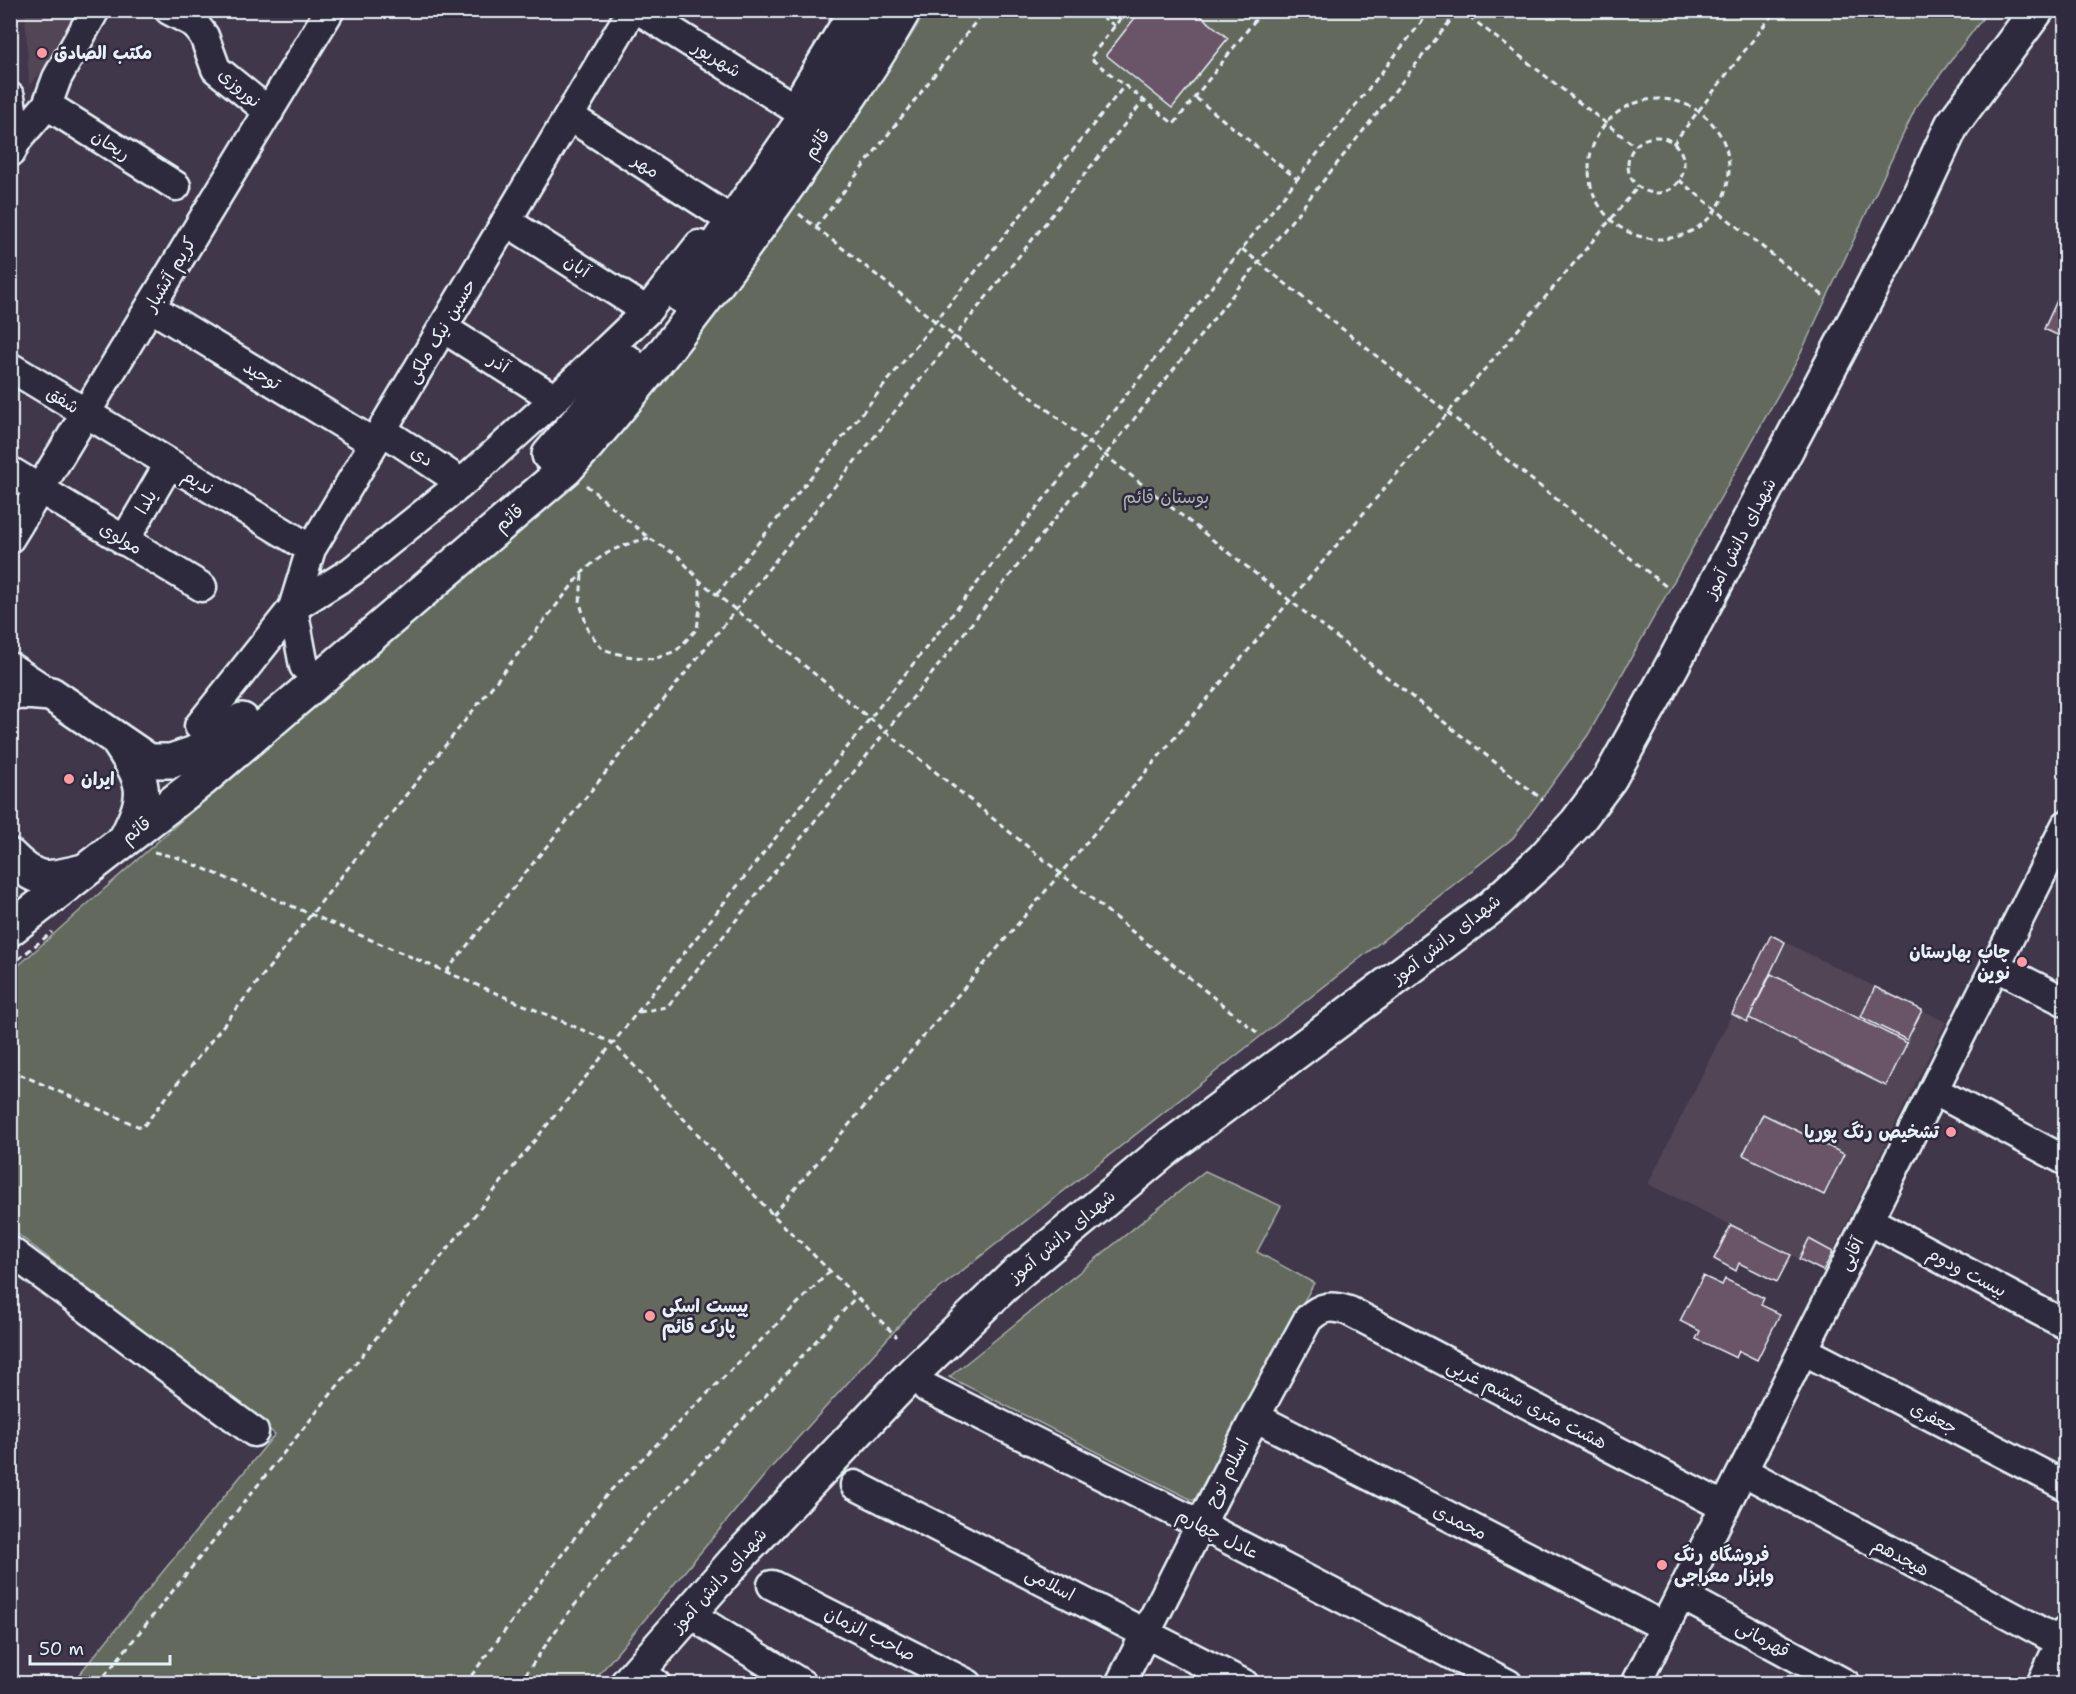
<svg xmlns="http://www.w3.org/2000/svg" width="2076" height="1694" font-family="'Shantell Sans','Playpen Sans Arabic',sans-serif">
  <rect width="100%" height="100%" fill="#41374a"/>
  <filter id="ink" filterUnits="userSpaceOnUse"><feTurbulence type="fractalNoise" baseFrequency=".0167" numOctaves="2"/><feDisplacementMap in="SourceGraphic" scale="12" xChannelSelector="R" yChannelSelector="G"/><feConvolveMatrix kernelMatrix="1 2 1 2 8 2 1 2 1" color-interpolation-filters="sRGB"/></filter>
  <g filter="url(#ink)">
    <path fill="#514456" d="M25,11H89L84,20L29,86Z
      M1771,935L1946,1022L1823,1271L1648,1184Z"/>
    <path fill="#646a5d" stroke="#a6aeaa" stroke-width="1.5" d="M926,11H1988L1916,107L1798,359L1588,735L1513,838L916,1307L769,1470L592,1683H72L275,1434L11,1229L10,973L595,452L905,45Z
      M1205,1171L1281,1206L1257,1252L1314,1283L1194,1501L949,1377Z"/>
    <path fill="#6b5568" stroke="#e8f1f8" stroke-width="1.5" d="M1141,10H1193L1228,38L1172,108L1106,55Z
      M2060,294L2066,296V339L2044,329Z
      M1771,935L1785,942L1747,1022L1732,1014Z
      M1771,974L1907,1043L1886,1086L1749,1018Z
      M1875,987L1922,1010L1907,1040L1861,1017Z
      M1763,1114L1844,1154L1824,1195L1743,1155Z
      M1731,1225L1791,1255L1777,1282L1739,1263L1736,1271L1714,1259Z
      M1809,1239L1833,1252L1823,1271L1799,1259Z
      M1703,1276L1722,1285L1725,1279L1764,1298L1761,1305L1780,1314L1757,1360L1739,1351L1736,1358L1696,1339L1700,1331L1680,1321Z"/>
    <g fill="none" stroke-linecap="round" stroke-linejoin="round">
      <g stroke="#e8f1f8" stroke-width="33">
        <path id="minor" d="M169,10L194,23L204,36L216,69L269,112
          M639,10L794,108
          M10,97L17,140L11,152
          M47,105L176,186
          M795,106L854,10
          M569,116L723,215
          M17,140L47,105L57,78L95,10
          M506,221L647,311
          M150,307L374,443
          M443,328L555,399
          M10,367L311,549
          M382,430L462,483
          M10,471L202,587
          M10,538L330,10
          M124,541L169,464
          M304,666L293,608L311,549L632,10
          M10,667L51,694
          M199,726L293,608L352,571L462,483L555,399L647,311L699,245
          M1995,966L2066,1002
          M1933,1090L2066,1161
          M1868,1220L2066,1325
          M10,1251L254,1432
          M1803,1350L2066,1486
          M927,1388L1201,1525L1508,1684
          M1255,1417L1665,1627
          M1743,1471L2060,1642
          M855,1485L1244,1684
          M772,1585L968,1684
          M1681,1595L1846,1684
          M707,1625L802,1684
          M654,1682L656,1684
          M1120,1684L1255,1417L1308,1319C1321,1306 1332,1305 1349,1311L1725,1507
          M1636,1684L2066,825
          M2041,1684L2066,1631"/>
      </g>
      <g stroke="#e8f1f8" stroke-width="38">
        <path id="major" d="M681,296L865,31L877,10
          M549,455L628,362
          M10,693L25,692L51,694L149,761H171L192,754L211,744L242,720
          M119,743C146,784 149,793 126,838
          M10,856C39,885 47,879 84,871
          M10,929L202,780L566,469C648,378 721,281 791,181C830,125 870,70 904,10
          M627,1684L735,1561L912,1374L1014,1276L1170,1146L1490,908L1543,859L1577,822L1610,778L1672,666L1856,318L1910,215L1952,125L2037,10"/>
      </g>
      <path stroke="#e8f1f8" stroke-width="3" stroke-dasharray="6 4.5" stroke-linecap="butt" d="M1093,10L1115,26
        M1127,10L1090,58L1174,124L1263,10
        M1461,10L1635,146
        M1196,98L1297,179
        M1589 169a70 70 0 1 1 140 0a70 70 0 1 1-140 0Z
        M1628 165a28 28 0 1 1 56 0a28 28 0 1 1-56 0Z
        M1673,144L1776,10
        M1679,180L1826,298
        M799,214L1543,800
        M816,227L985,10
        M1242,249L1668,588
        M586,485L649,538L678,556L700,581L1260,1035
        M582,575L580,603L588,630L602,649L626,656L654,659L676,651L697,629L700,607V581
        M717,594L1125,85
        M154,852L179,858L613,1043L773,1215L897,1337
        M10,966L52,932
        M446,972L1144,100
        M639,1012L667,1007L1459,10
        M10,1070L142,1128L582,573C605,551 618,546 649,538
        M773,1215L1638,187
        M98,1684L613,1043L1431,10
        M465,1684L608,1493L830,1271
        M519,1684L565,1617L637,1529L770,1391L856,1297"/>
      <use href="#minor" stroke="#2f2a3d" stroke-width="28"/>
      <use href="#major" stroke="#2f2a3d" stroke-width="33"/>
    </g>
  </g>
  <g fill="#ff9aa2" stroke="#2f2a3d" stroke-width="2">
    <circle cx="42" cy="53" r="6"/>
    <circle cx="69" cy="779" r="6"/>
    <circle cx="2022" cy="962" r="6"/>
    <circle cx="1951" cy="1132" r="6"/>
    <circle cx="650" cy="1316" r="6"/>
    <circle cx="1662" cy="1565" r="6"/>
  </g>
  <g text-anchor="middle" stroke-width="5" stroke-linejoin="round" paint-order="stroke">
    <g font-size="18" font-weight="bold" fill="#e8f1f8" stroke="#2f2a3d" text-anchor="start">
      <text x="54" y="59">مکتب الصادق</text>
      <text x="81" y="785">ایران</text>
      <text x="2010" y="958" text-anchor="end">چاپ بهارستان<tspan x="2010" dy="21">نوين</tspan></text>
      <text x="1939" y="1138" text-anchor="end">تشخیص رنگ پوریا</text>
      <text x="662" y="1312">پیست اسکی<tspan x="662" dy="21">پارک قائم</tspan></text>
      <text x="1674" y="1561">فروشگاه رنگ<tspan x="1674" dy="21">وابزار معراجی</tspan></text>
    </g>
    <g font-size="18" fill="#e8f1f8" stroke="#2f2a3d">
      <text transform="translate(717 59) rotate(32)" y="6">شهریور</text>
      <text transform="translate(240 88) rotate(41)" y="6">نوروزی</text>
      <text transform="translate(817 144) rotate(-55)" y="6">قائم</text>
      <text transform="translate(111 145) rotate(32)" y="6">ریحان</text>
      <text transform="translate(646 166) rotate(33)" y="6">مهر</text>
      <text transform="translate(577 266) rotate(33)" y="6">آبان</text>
      <text transform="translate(170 274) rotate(-59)" y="6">کریم آتشبار</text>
      <text transform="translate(441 331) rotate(-59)" y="6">حسین نیک ملکی</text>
      <text transform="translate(499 363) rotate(33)" y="6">آذر</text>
      <text transform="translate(262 375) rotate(31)" y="6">توحید</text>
      <text transform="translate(63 400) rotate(32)" y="6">شفق</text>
      <text transform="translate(422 456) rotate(34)" y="6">دی</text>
      <text transform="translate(198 482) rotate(31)" y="6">ندیم</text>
      <text transform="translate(146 502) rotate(-60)" y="6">یلدا</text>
      <text transform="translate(509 518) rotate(-41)" y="6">قائم</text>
      <text transform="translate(121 538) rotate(31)" y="6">مولوی</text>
      <text transform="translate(1740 538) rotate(-62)" y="6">شهدای دانش آموز</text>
      <text transform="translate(136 830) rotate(-38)" y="6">قائم</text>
      <text transform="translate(1446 939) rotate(-38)" y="6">شهدای دانش آموز</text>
      <text transform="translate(1062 1236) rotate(-40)" y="6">شهدای دانش آموز</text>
      <text transform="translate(1851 1254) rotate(-63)" y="6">آقایی</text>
      <text transform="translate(1967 1272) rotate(28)" y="6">بیست ودوم</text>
      <text transform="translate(1527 1404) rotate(27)" y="6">هشت متری ششم غربی</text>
      <text transform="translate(1934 1418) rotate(27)" y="6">جعفری</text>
      <text transform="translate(1227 1473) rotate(-63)" y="6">اسلام نوح</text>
      <text transform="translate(1460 1522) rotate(27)" y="6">محمدی</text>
      <text transform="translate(1218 1534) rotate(27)" y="6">عادل چهارم</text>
      <text transform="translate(1901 1557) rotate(28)" y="6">هیجدهم</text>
      <text transform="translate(719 1580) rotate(-48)" y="6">شهدای دانش آموز</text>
      <text transform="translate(1050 1584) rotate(27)" y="6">اسلامی</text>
      <text transform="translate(870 1634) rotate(27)" y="6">صاحب الزمان</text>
      <text transform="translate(1763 1639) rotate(28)" y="6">قهرمانی</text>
    </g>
    <g font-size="18" fill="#adb4b2" stroke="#2f2a3d">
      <text x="1166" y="503">بوستان قائم</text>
    </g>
  </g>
  <rect width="2076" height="1694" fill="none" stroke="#2f2a3d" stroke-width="36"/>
  <rect x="18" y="18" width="2040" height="1658" fill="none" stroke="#e8f1f8" stroke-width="2" filter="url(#ink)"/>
  <path d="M30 1655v9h140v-9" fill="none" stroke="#e8f1f8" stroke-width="3"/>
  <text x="39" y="1655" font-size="18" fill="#e8f1f8" stroke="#2f2a3d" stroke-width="4.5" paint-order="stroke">50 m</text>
</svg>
